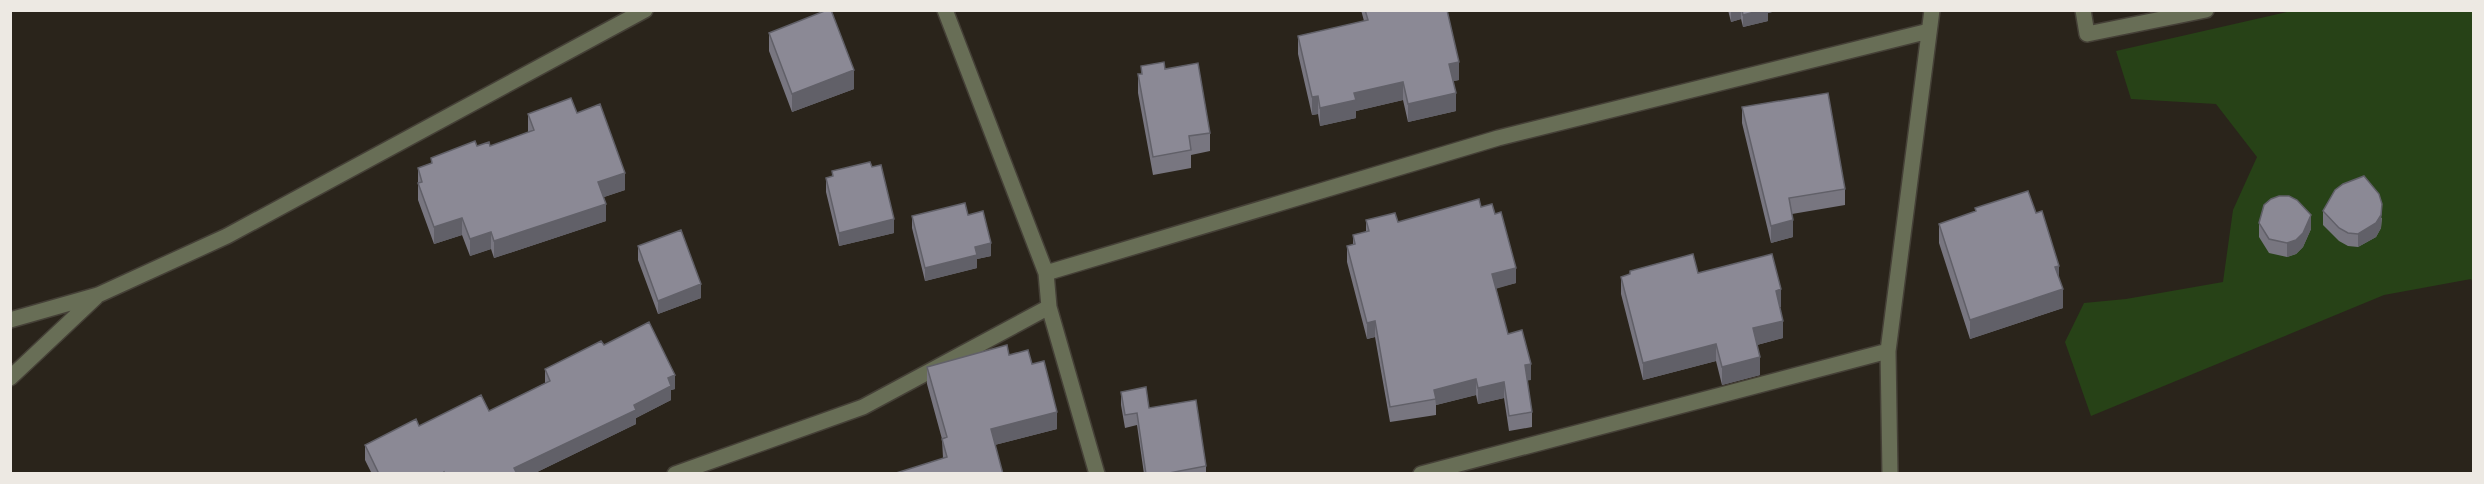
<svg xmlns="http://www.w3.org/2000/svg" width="2484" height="484" font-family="'Libre Baskerville',serif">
  <rect width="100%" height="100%" fill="#2a241b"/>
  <path fill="#274217" d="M2291,11H2473V283L2471,279L2384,295L2091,416L2065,342L2084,303L2126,299L2223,282L2233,210L2257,157L2216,104L2131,99L2116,51Z"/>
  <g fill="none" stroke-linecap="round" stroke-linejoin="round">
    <g stroke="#454037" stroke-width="18">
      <path id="minor" d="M945,10L1046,273L1049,307L1097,474
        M2083,10L2087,34L2206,10
        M1046,273L1498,138L1929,31
        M10,320L98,295L227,236L645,10
        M10,378L96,297
        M675,474L863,407L1049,307
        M1421,474L1888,351
        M1890,474L1888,351L1932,10"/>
    </g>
    <use href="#minor" stroke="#686e56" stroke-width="15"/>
  </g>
  <path fill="#787680" d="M1361,10H1447L1459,80L1453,81L1456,111L1408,122L1403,100L1356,111V118L1320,126L1318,114L1312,115L1298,54V36L1364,21Z
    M1728,10H1780L1768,13V21L1743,27L1741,19L1731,22Z
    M769,33L854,89L792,112L769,51Z
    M1141,66L1165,69L1210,133V151L1191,155V168L1153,175L1138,93V74H1141Z
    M1742,107L1845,189V205L1792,214L1793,237L1771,243L1742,123Z
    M577,113L625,190L604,197L606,221L494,258L491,249L470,256L462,235L434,244L418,200V168L431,163V158L477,146H490L528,132V114Z
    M832,171L894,233L839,246L826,192V178L832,176Z
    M1481,207L1495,214L1516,283L1496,288L1508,334L1531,380H1527L1532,412V427L1509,431L1504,398L1478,404L1476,395L1436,405V415L1390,422L1375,337L1367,339L1347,262V246L1353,245V235L1366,232V220L1398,222Z
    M1975,208L2059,279L2063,308L1970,339L1939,243V224L1975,212Z
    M2323,211L2382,218L2381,228L2376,237L2358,247L2348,246L2339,241L2323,225Z
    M912,216L991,256L977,259V268L925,281L912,228Z
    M2259,223L2311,229L2303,247L2296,254L2287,257L2269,253L2259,237Z
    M638,246L701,298L658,314L638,260Z
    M1630,271L1698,273L1781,307H1780L1783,338L1757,345L1760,375L1722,385L1716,361L1643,380L1621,294V277L1630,274Z
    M604,345L675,389L671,390V400L636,418V424L533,474H372L365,460V445L419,426L489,411L545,383V369Z
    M1009,355L1032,364L1057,429L943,458L942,439L927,384V367Z
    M1121,392L1149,408L1206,466V474H1144L1137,425L1125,428L1121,405Z"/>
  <path fill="#616068" d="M1731,10H1741V19L1731,22Z
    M1761,10H1780L1768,13V21L1743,27V15Z
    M1459,62V80L1449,82V64Z
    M854,70V89L792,112V94Z
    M1403,82V100L1356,111V118L1320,126V108L1354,93Z
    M1456,93V111L1408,122V104Z
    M1318,96V114L1312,115V97Z
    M625,173V190L598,199V182Z
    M606,204V221L494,258V241Z
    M2382,204L2381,228L2376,237L2358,247V234Z
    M2311,215V229L2303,247L2296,254L2287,257V243Z
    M462,218V235L434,244V227Z
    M894,219V233L839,246V233Z
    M1793,220V237L1771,243V226Z
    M491,232V249L470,256V239Z
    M991,243V256L977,259V268L925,281V268L975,247Z
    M2059,266V284L2055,267Z
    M1516,268V283L1492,290V274Z
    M701,284V298L658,314V301Z
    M1781,289V307L1776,308V291Z
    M2063,289V308L1970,339V320Z
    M1375,321V337L1367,339V323Z
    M1783,321V338L1753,346V328Z
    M1716,344V361L1643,380V363Z
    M1760,357V375L1722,385V367Z
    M1531,364V380L1525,381V365Z
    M675,375V389L671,390V400L636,418V424L533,474H514V468L634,405L668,378Z
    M1476,379V395L1436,405L1434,390Z
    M1504,382V398L1478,404V388Z
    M1057,412V429L991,446V429Z"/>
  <path fill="#8b8995" stroke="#616068" stroke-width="1.5" d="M827,10H831L854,70L792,94L769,33Z
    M1365,10H1447L1459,62L1449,64L1456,93L1408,104L1403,82L1354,93L1356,100L1320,108L1318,96L1312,97L1298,36L1368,20Z
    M1742,10H1762L1743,15Z
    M1164,62L1165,69L1198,63L1210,133L1189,136L1191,150L1153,157L1138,74H1142L1141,66Z
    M1828,93L1845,189L1789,198L1793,220L1771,226L1742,107Z
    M571,98L577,113L600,104L625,173L598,182L606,204L494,241L491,232L470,239L462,218L434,227L418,183L422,182L418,168L432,163L431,158L475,141L477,146L489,142L490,146L534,130L528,114Z
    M870,162L872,167L881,165L894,219L839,233L826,178L833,176L832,171Z
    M2364,176L2379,194L2382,204L2381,215L2376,223L2358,234L2348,233L2339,228L2323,211L2335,190L2343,184Z
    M2028,191L2036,213L2042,211L2059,266L2055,267L2063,289L1970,320L1939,224L1976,211L1975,208Z
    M2279,196H2289L2297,200L2311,215L2303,233L2296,240L2287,243L2269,239L2259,223L2264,205L2271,199Z
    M1479,199L1481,207L1492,204L1495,214L1501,212L1516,268L1492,274L1508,334L1522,330L1531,364L1525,365L1532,412L1509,416L1504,382L1478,388L1476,379L1434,390L1436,399L1390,407L1375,321L1367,323L1347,246L1355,244L1353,235L1369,231L1366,220L1395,213L1398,222Z
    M965,203L968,215L983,211L991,243L975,247L977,255L925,268L912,216Z
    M681,230L701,284L658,301L638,246Z
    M1693,254L1698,273L1772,254L1781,289L1776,291L1783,321L1753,328L1760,357L1722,367L1716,344L1643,363L1621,277L1630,274V271Z
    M649,322L675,375L668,378L671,386L634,405L636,410L514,468L517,474H445L444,472L442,474H379L365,445L416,419L419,426L481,395L489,411L550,381L545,369L601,341L604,345Z
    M1007,345L1009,355L1028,350L1032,364L1044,361L1057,412L991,429L1003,474H893L947,457L942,439L947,437L927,367Z
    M1146,387L1149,408L1196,400L1206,466L1164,474H1146L1137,413L1125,415L1121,392Z"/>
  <rect width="2484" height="484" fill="none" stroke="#ede9e3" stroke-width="24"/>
</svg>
